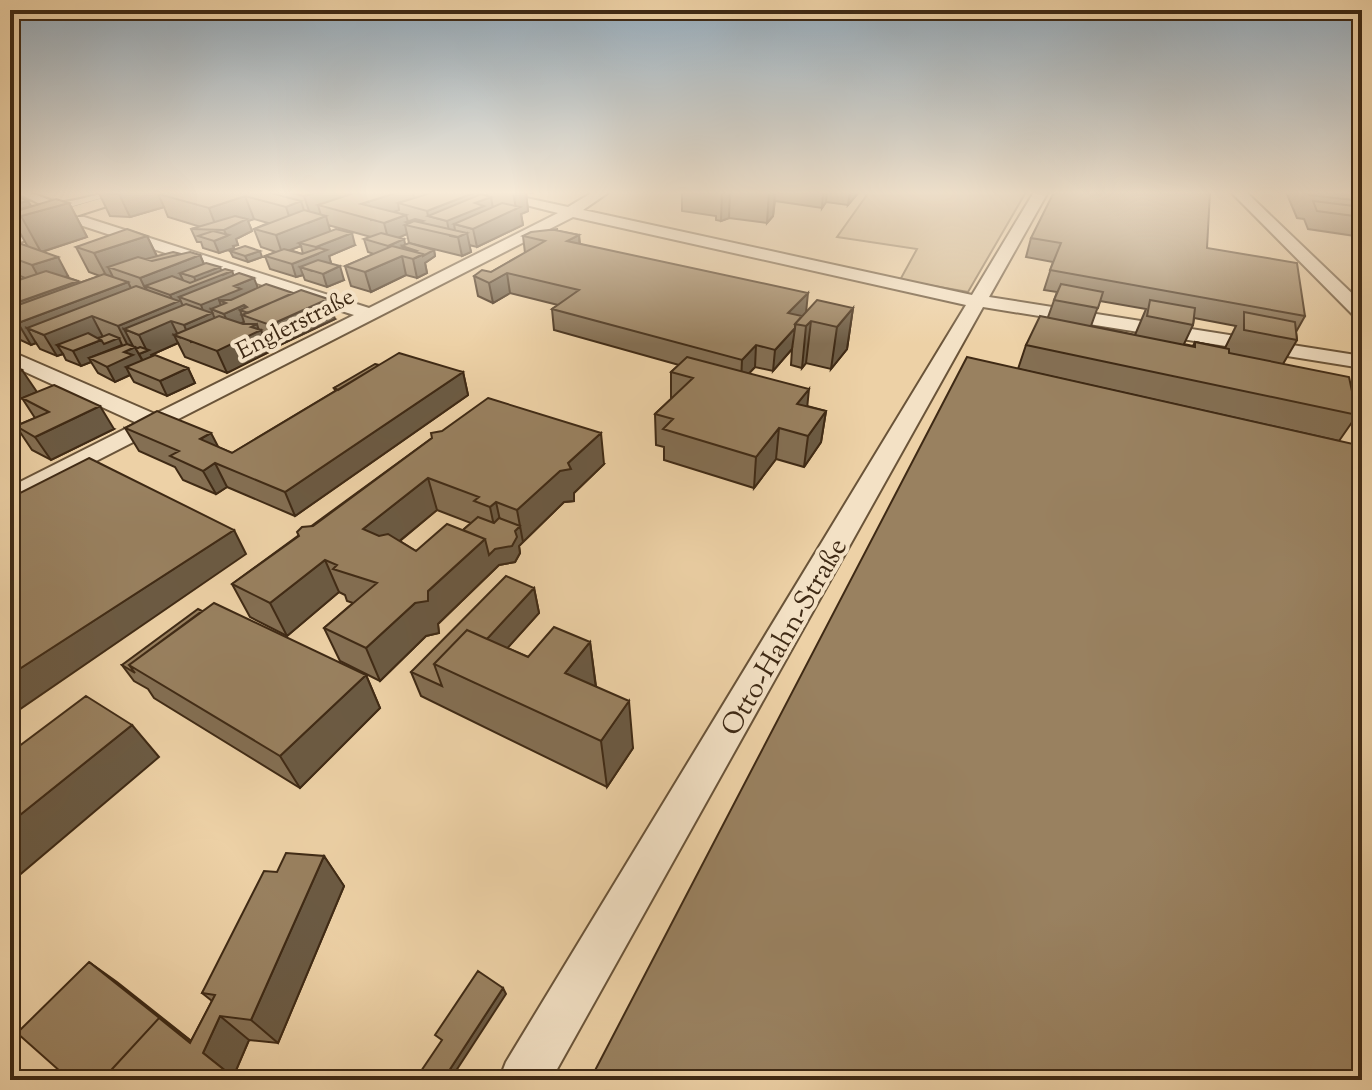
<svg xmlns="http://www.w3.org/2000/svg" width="1372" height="1090" font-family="'Sorts Mill Goudy',serif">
  <rect width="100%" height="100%" fill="#edd1a6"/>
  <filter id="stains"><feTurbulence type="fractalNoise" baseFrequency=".0025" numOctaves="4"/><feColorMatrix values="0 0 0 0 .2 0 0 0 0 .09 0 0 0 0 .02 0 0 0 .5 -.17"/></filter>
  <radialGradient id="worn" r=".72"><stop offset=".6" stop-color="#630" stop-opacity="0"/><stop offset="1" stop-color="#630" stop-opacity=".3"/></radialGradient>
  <path fill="#cfb58d" stroke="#877051" stroke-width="2" d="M869,192H1026L968,292L900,280L917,249L837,237Z"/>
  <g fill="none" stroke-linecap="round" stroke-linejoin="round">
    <g stroke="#6a5439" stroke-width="4">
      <path id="minor" d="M16,192C36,191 43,200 59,202C74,203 101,191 122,192L46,214L39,210L44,206Z
        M474,192H499L568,207L593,192H609L583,210L972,295L1034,192H1048L989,297L1362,356V368L983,307L551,1080H499L506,1062L966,305L573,217L10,505V487L137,423L10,365V351L155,414L354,315L74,223V217H84L369,308L558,213Z
        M1231,192H1246L1362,303V319L1355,317Z
        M58,221L66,226L63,229L10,245V235Z"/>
    </g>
    <g stroke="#3f2a15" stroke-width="4">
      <path id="major" d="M123,192H151L10,237V225Z"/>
    </g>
    <use href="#minor" fill="#f3e1c5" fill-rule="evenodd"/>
    <use href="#major" fill="#edd1a6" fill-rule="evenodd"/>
  </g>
  <path fill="#846f53" stroke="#3f2a15" stroke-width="2" fill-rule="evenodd" d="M102,192H479V195L487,196V192H534L532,193L526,192L528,211L521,214L523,225L477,247L469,245L471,252L462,256L409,243L407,234L399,237L405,245L434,250L435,256L425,263L427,273L417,278L406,275L371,292L351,286L345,266L374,254L368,252L364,239L371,237L328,225L330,231L355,245L329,256L331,263H330L344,280L327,287L305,280L303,275L296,277L270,269L265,256L276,252L261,247L254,229L268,223L254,219L248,221L252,231L236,239L238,245L233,246L234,248L219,253L203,248L201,242H197L191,229L201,227L168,217L164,207L130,217L110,216L99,193ZM301,246L303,254H302L290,250Z
    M682,192H859L848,205L826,202L822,208L775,201L773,216L767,223L729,218L721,221L716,220V216L682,211Z
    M1286,192H1362V237L1308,229L1304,219L1297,218Z
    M10,193L31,206L69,203L87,237L42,252L68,276L66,277L78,281L79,283L100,276L89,272L76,247L147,236L157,256L181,254L200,255L204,264L221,271H232L233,276L258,288L335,319L278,346L265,341L269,352L227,373L185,357L178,343L151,355L188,368L195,383L167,396L134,382L130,375L115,382L98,373L91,362L81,366L66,360L63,354L57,356L40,349L36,343L31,345L10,335V283L25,278L10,272V240L28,247L10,215V212L14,211L10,208Z
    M558,231L579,235L580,244L806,312L853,308L847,349L831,369L806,363L802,368L791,365L792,349L773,371L755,367L749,373L807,406L826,411L821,442L804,467L776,459L754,488L664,460V447L656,445L655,414L671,399V372L679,365L554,330L552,309L558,305L510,293L493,303L478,296L474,276L491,272L525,253L523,236Z
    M1031,238L1207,248L1305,316L1296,332L1297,340L1283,364L1357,415L1339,441L1018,369L1026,345L1048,317L1057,292L1044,290L1053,262L1026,257ZM1100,301L1146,309L1135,335L1091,326ZM1194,318L1236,326L1225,348L1195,342L1193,346L1184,344L1193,325Z
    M230,251L262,257L248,262L233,257Z
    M379,365L463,372L468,395L295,516L227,487L216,494L183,480L175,467L139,451L125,428L218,447L232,453L335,391L334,388Z
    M22,398L114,429L51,460L32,450L16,426L35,418Z
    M432,438L604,464L574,493V501L564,502L519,546L520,553L515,562L499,565L438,624L439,633L426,636L380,681L340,661L324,628L353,603L347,601L345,595L339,592L287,636L250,617L232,584ZM437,510L471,523L463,530L416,551L400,541Z
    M534,588L539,613L507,648L528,657L590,642L596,686L633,748L607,787L421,696L411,672Z
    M122,665L366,675L380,708L300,788L154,698L148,689L134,681Z
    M324,856L344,886L278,1043L249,1040L234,1075L89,962L191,1041L212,1001L202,993L277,872Z"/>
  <path fill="#6b5a43" stroke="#3f2a15" stroke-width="2" d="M126,192H189L158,194L164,207L130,217L119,194Z
    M318,192H380L318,205L321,216L312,220L304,196Z
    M398,192H413L414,199L398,203L399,210L371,220L361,204Z
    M476,192H479L480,201L491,197L494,214L516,209L513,192H526L528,211L521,214L523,225L477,247L473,229L454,224L456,237L450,236L447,221L428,216L427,211Z
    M722,192H730L729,218L721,221Z
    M769,192H775L773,216L767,223Z
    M823,192H827L826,202L822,208Z
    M850,192H859L848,205Z
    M245,196L254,219L248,221L252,231L236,239L238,245L233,246L234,248L219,253L214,241L227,236L224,230L217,229L209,208Z
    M28,201L31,206L14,211L10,205Z
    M301,201L308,223L326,216L331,234L299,243L301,246L282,253L276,235L293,228L286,207Z
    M69,203L87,237L41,252L21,216Z
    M406,215L409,225H405L407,234L389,242L384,223Z
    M352,233L355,245L329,256L331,263L312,271L300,267L303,275L296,277L292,264L318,254L316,247Z
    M467,233L471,252L462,256L458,237Z
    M579,235L580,254L567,241Z
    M147,236L159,261L108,267L113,277L108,279L94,253Z
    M404,239L406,248L402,246L404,253L391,258L388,246Z
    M434,250L435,256L425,263L427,273L417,278L413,259Z
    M260,251L262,257L248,262L245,256Z
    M200,255L207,272L220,267L223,275L232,271L237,284L179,297L183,306L171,321L179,337L174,335L178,343L151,355L152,357L143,361L139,354L147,351L139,335L124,329L133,346L129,348L118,326L174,303L170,295L197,284L194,277L182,273L180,274L185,284L145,286L151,297L150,298L140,278Z
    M402,256L406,275L371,292L365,272Z
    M58,257L68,276L43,285L32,265Z
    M340,266L344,280L327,287L323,274Z
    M507,273L510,293L493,303L489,283Z
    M254,278L259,291L226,303L219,300L224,314L244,305L247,312L240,310L244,322L230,328L224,314L211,309L221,334L191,342L184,325L205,316L201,305L234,286Z
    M78,281L85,295L18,319L10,307V305Z
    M128,282L138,303L92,316L103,337L57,345L63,354L57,356L44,335L27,328L36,343L31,345L18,323Z
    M808,293L806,313L786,334L788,313Z
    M328,299L335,319L278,346L270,325Z
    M853,308L847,349L831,369L837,327Z
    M811,321L806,363L802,368L806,326Z
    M257,324L259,331L261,330L269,352L227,373L217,351L251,327Z
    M795,328L792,349L773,371L775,350Z
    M119,338L122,345L89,358L91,362L81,366L73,351L101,340Z
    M756,345L755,367L741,382L742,360Z
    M135,347L143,362L126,367L130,375L115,382L107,367L124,352Z
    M188,368L195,383L167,396L160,381Z
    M22,370L37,392L11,403L10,375Z
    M463,372L468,395L295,516L285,492Z
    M809,389L806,419L797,404Z
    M100,406L114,429L51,460L35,437Z
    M826,411L821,442L804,467L808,436Z
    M779,428L776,459L754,488L756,457Z
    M211,433L223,456L200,439Z
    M601,433L604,464L574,493V501L564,502L523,542L517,510Z
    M215,463L227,487L216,494L203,471Z
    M428,478L437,510L375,561L363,529Z
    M496,502L503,534L497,540L490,507Z
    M520,526L523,542L519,546L520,553L515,562L499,565L438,624L439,633L426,636L380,681L366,648L485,539L515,531Z
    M234,530L246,554L10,716V675Z
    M325,560L339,592L287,636L270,603Z
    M534,588L539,613L476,683L455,673Z
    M590,642L596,689L565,673Z
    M366,675L380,708L300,788L280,756Z
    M629,701L633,748L607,787L601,741Z
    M132,725L159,757L10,883V823Z
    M324,856L344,886L278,1043L251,1020Z
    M89,962L117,982L204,1051L220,1016L249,1040L234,1075L240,1080H237Z
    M503,988L506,994L450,1080H443Z"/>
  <path fill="#998160" stroke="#3f2a15" stroke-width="2" d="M102,192H126L119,194L99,193Z
    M165,192H267L301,201L286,207L245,196L209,208L158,194Z
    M287,192H318L304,196Z
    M357,192H399L361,204L406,215L384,223L318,205Z
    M434,192H476L427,211L398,203Z
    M1054,192H1210L1207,248L1297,263L1305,316L1050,270L1061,243L1031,238Z
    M1307,192H1362V201L1309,195Z
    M10,193L28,201L10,205Z
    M481,194L491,197L475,203L484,206L447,221L428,216Z
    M56,199L69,203L21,216L10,213Z
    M1313,201L1362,207V217L1317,211Z
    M502,203L520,207L473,229L454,224Z
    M304,210L326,216L276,235L254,229Z
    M235,216L247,219L224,230L191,229Z
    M415,219L423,221L420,222L414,221L409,223L406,222Z
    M414,221L467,233L458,237L405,225Z
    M127,229L147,236L94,253L76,247Z
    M336,229L352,233L316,247L299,243Z
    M558,229L555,230L579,235L567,241L808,293L788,313L802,316L795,324V328L775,350L756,345L742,360L552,309L579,290L507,273L489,283L474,276L482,270L491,272L545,241L523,236L531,232Z
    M213,231L229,235L214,241L198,236Z
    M381,233L404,239L388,246L364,239Z
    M10,240L58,257L32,265L10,257Z
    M409,243L434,250L423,256V254L415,252L417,251L402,246Z
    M245,246L260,251L245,256L230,251Z
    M392,246L423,254L413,259L402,256L365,272L345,266Z
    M319,248L327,250L292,264L265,256L284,249L302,254Z
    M173,252L181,254L152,261L146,259Z
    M190,252L200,255L140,278L108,267L138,257L152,261Z
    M318,260L340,266L323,274L300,267Z
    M206,263L220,267L194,277L180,273Z
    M225,269L232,271L170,295L145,286L172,276L190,283Z
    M46,271L78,281L10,305V283Z
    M239,273L254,278L234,286L241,289L201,305L179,297Z
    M104,274L128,282L18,323L10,320V308Z
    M266,284L293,293L248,313L240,310L247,307L244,305L224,314L211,309L226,303L219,300H231Z
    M1061,284L1103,292L1098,308L1054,300Z
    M136,286L179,301L118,326L92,316L44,335L27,328Z
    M301,290L328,299L270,325L242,315Z
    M817,300L853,308L837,327L811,321L806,326L795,324Z
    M1150,300L1195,308L1193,325L1147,316Z
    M186,304L212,313L184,325L171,321L139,335L124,329Z
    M1244,312L1295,322L1297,340L1244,330Z
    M219,316L243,324H257L251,327L261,330L217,351L174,335Z
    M1040,316L1195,347V342L1229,349V353L1349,377L1357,415L1026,345Z
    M88,333L101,340L73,351L57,345Z
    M109,334L119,338L104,344L101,340L99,338Z
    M127,344L135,347L124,352L133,355L107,367L89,358Z
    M140,347L149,350L139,354L136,349Z
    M399,353L463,372L285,492L215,463L203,471L170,456L179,451L125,428L157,411L211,433L200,439L232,453Z
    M155,355L188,368L160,381L126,367Z
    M687,357L809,389L797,404L826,411L808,436L779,428L756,457L663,429L673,419L655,414L693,378L671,372Z
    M967,357L1362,446V1080H590Z
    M10,364L22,370L10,375Z
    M375,364L379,365L338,390L334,388Z
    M54,385L100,406L35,437L16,426L49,412L22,398Z
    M488,398L601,433L568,463L571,469L560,471L517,510L496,502L490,507L474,501L479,497L428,478L363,529L379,536L388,534L416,551L447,524L485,539L428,591V601L415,603L366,648L324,628L377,583L333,569L337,565L325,560L270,603L232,584L299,536L297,532L302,527L313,526L432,438L431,433L442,431Z
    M89,458L234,530L10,675V498Z
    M478,517L494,523L499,518L520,526L515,531L517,537L512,546L495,549L489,555L485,539L463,530Z
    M506,576L534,588L487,639L467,630L434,664L442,686L411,672Z
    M214,603L366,675L280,756L129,665Z
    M198,609L202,611L129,665L135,673L122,665Z
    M554,627L590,642L565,673L629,701L601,741L434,664L467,630L528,657Z
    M86,696L132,725L10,823V753Z
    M286,853L324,856L251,1020L220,1016L203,1053L237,1080H102L159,1018L190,1043L215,995L202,993L264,871L277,872Z
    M89,962L167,1024L159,1018L102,1080H70L17,1033Z
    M478,971L503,988L443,1080H415L442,1040L435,1035Z"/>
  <linearGradient id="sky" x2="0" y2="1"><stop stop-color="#92a9ba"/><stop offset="0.56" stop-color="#f7ead7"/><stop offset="1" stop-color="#f7ead7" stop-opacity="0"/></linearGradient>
  <rect width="1372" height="344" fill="url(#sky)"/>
  <g text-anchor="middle" stroke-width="8" stroke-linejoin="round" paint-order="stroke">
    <g font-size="24" fill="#3f2a15" stroke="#f3e1c5">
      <text transform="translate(295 323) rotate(-27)" y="8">Englerstraße</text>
    </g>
    <g font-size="28" fill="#3f2a15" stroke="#f3e1c5">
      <text transform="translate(783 636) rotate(-60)" y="10">Otto-Hahn-Straße</text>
    </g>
  </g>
  <rect width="1372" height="1090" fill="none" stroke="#edd1a6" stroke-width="40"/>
  <rect x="12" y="12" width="1348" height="1066" fill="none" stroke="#3f2a15" stroke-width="4"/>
  <rect x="20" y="20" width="1332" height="1050" fill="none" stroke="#3f2a15" stroke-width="2"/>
  <rect width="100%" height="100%" filter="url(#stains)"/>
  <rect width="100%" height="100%" fill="url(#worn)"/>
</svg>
